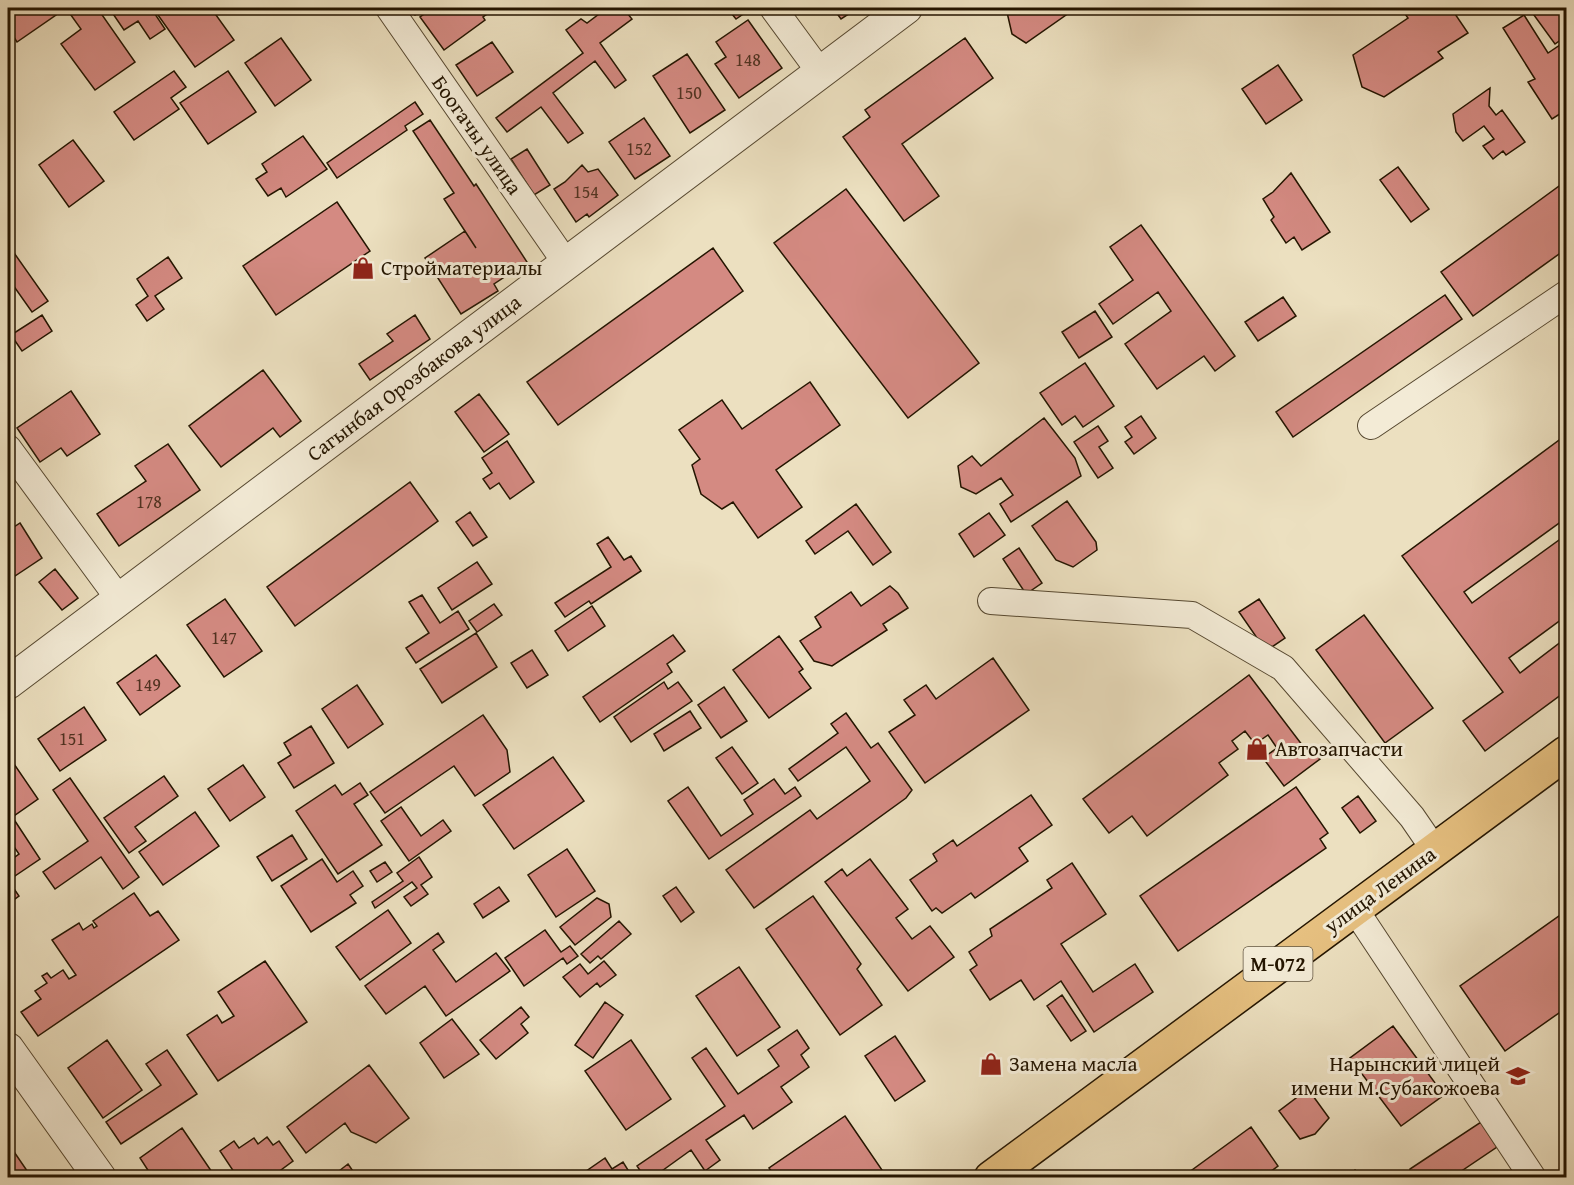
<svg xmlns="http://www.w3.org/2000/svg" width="1574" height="1185" font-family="'Gentium Book Plus',serif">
  <rect width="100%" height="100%" fill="#ece0c0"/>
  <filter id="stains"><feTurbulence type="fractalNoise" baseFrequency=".00333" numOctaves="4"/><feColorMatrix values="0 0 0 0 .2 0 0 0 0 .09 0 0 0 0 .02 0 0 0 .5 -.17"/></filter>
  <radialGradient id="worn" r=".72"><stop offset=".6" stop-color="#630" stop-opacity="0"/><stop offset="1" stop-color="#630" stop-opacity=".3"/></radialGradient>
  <path fill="#d48a82" stroke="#241500" stroke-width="1.5" d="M8,8H51L56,15L17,42L8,28Z
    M73,8H106L100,12L135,62L95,90L61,44L81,29L68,11Z
    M109,8H151L165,29L150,39L138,21L124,30Z
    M153,8H211L234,40L195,67Z
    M409,8H425L415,15Z
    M433,8H496L483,17L485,20L444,50L420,17Z
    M607,8H623L632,19L600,43L626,80L615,88L595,61L553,93L583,133L568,143L541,107L507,132L496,118L583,53L566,30L581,19L587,23Z
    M727,8H752L736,19Z
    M833,8H858L841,19Z
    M1006,8H1076L1026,43L1012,34Z
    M1413,8H1451L1468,33L1438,52L1443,58L1384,97L1362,87L1353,55L1408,18L1405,14Z
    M1536,8H1566V36L1555,44L1531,11Z
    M1524,15L1548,53L1566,41V110L1552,119L1528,82L1535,79L1503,28Z
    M748,20L782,68L739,98L715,64L726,57L716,42Z
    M281,38L311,80L275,106L245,63Z
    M965,38L993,78L902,144L939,196L904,221L843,137L870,117L865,110Z
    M492,42L513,72L477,96L456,65Z
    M687,54L725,110L690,133L653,76Z
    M1278,65L1302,100L1266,124L1242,89Z
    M174,71L186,87L171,98L179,109L134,140L114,112Z
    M228,71L256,112L208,144L180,103Z
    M1490,88L1489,106L1496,115L1502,110L1525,142L1506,155L1503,151L1493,159L1483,146L1494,139L1484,126L1463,141L1456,132L1453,114Z
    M415,102L423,114L405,126L407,130L337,178L327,163Z
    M644,118L670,156L635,179L609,142Z
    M430,120L474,186L476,184L527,262L494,284L498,291L461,314L425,258L465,231L476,248L444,199L454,193L413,131Z
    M303,136L327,169L286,197L281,188L268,196L256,179L267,172L262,164Z
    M73,140L104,181L69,207L39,165Z
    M527,149L550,185L534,195L511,159Z
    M582,165L588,172L598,169L618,195L589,217L587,214L576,222L554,189L565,182Z
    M1398,167L1429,209L1411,222L1380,180Z
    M1291,173L1330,232L1302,250L1294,237L1286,243L1271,220L1274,217L1263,199L1273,192Z
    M1566,181V249L1473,316L1441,272Z
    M846,189L979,363L908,418L774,243Z
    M337,202L370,251L276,315L243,266Z
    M1141,225L1235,356L1215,371L1204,356L1157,389L1125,344L1171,311L1158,292L1113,324L1099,304L1133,280L1110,247Z
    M713,248L743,291L558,425L527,382Z
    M12,250L48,301L32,312L8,278V253Z
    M168,257L182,278L155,296L164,309L147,321L136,305L148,296L137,279Z
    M1445,295L1462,319L1293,437L1276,412Z
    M1283,297L1296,316L1258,341L1245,322Z
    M1095,311L1112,337L1079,358L1062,332Z
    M42,315L52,331L22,351L11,335Z
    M415,315L430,339L370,380L359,364L393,341L387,334Z
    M1085,363L1114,406L1083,427L1075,416L1062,425L1040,393Z
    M263,370L301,421L280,437L273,428L221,467L189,426Z
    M810,382L840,425L776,470L802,507L758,538L733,502L722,509L701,494L692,465L700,459L679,430L722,400L742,429Z
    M71,391L100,434L67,456L61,448L40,462L17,428Z
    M479,394L509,434L484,452L455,412Z
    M1141,416L1156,438L1134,454L1125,442L1132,437L1125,427Z
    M1044,418L1075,458L1081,476L1011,522L1000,504L1013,495L1001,478L976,494L961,487L958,466L972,456L981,466Z
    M1098,426L1108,441L1099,447L1113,468L1098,478L1074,442Z
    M1566,435V518L1464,592L1472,603L1566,535V616L1509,658L1520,673L1566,638V691L1485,751L1463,721L1503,692L1402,556Z
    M507,441L534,482L510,499L499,483L490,489L483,479L492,473L482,458Z
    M168,444L200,490L119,546L97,514L146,481L135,466Z
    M410,482L438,521L295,626L267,587Z
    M1067,501L1096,542L1097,550L1073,567L1056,560L1032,526Z
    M856,504L891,552L873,565L848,531L815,554L806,541Z
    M470,512L487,537L473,546L456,522Z
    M989,513L1005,535L974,557L959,534Z
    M20,523L42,558L15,576L8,564V531Z
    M608,537L624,560L631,556L641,571L591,604L589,601L565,617L555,603L611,567L597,544Z
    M1019,548L1042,583L1026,594L1003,559Z
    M477,562L492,584L452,610L438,588Z
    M55,569L78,598L62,610L39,582Z
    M890,586L898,593L908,608L883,624L887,630L832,666L814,661L800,641L821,627L815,617L851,592L861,606Z
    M422,595L440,623L458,611L469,629L416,663L406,648L429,633L409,602Z
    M225,599L262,651L224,677L187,625Z
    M1259,599L1285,638L1266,651L1239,612Z
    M494,604L502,615L477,632L469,621Z
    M592,606L605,626L568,651L555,631Z
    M1364,615L1433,708L1385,743L1316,650Z
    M476,633L497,667L442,703L420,669Z
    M673,635L685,651L667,664L672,672L600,722L583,697Z
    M779,636L803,669L799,672L811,688L769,718L733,670Z
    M532,650L548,675L527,688L511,663Z
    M156,655L180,686L140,715L117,683Z
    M993,658L1029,710L925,783L889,732L915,715L904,700L926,685L936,699Z
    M1249,675L1309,754L1314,751L1320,759L1284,786L1263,758L1277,748L1268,735L1255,744L1245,731L1232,741L1238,749L1219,763L1228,775L1147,836L1132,816L1109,833L1083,799Z
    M664,682L668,689L678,682L692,701L631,742L614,717Z
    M357,685L383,724L348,748L322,709Z
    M724,687L747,721L721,738L698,705Z
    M84,707L106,740L60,771L38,739Z
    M690,711L701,728L664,751L654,734Z
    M846,713L871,748L878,743L912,790L906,798L754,908L726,870L810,810L817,819L870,781L846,747L798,781L789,769L838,733L831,724Z
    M483,715L507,750L510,772L475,796L454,766L385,813L370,792Z
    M311,726L334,763L294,788L278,763L291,755L284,743Z
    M732,747L758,783L742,794L716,758Z
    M553,757L584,801L514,849L483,805Z
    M12,761L38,799L8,820V765Z
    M243,765L265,797L230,821L208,789Z
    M164,776L178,796L135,827L146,841L129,853L104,818Z
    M70,778L139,877L123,889L101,857L55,889L43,872L88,841L53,790Z
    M774,779L785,794L795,787L801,796L709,859L668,801L688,787L721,836L753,814L744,800Z
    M360,783L368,795L354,804L382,845L338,874L296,811L335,785L342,795Z
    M1296,787L1328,833L1320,839L1326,848L1178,951L1140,896Z
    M1031,795L1052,825L1019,848L1028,861L975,898L971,893L942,913L936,908L932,911L910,880L937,861L933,854L953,840L957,846Z
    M1358,796L1376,821L1360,833L1342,808Z
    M401,807L421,836L443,820L451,831L409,861L381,821Z
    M195,812L219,846L163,885L139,852Z
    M15,821L40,859L9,880L8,878V862L19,854L8,838V826Z
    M292,835L307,859L272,881L257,857Z
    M567,849L595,891L556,917L528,875Z
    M419,857L432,877L421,885L428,894L411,906L404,897L417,888L412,882L375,908L372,902L403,881L397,873Z
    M322,859L337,882L353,871L363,886L350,895L356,903L311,932L281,886Z
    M870,859L908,909L896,918L912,939L930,926L954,957L908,991L825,882L842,869L847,876Z
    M385,862L392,872L377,882L370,871Z
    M1072,863L1106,914L1061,944L1093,992L1135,964L1153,992L1094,1032L1061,981L1034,1000L1021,980L990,1000L970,970L977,965L969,952L992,936L990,929L1052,888L1047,880Z
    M8,880L19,896L8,904Z
    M499,887L509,901L483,918L474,904Z
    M676,887L694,912L681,922L663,896Z
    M134,893L150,916L158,911L179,940L38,1036L21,1012L41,999L35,991L47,983L42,976L47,973L51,978L63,970L69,979L76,975L52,940L79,923L83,930L92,924L94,928L97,926L93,921Z
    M813,896L861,964L857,969L882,1005L840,1035L766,929Z
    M597,898L609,904L611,917L575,945L560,927Z
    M388,910L411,943L360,980L336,947Z
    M1566,911V1008L1505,1051L1460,986Z
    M619,921L631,934L601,959L598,956L590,963L581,954Z
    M545,930L561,952L570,946L578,956L567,964L563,958L524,986L505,958Z
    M438,933L444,942L433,950L456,982L496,953L510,971L446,1016L425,986L386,1014L365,986Z
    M265,961L307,1022L218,1081L187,1035L217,1015L222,1023L234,1016L218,992Z
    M604,961L616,975L600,987L597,983L580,997L563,977L580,964L588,974Z
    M739,967L780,1027L737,1056L696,996Z
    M1062,995L1086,1031L1071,1041L1047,1006Z
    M605,1002L623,1015L593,1058L575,1045Z
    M521,1007L529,1017L521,1024L528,1033L496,1059L480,1040Z
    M452,1019L479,1054L444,1078L420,1043Z
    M1393,1026L1444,1095L1401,1126L1350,1058Z
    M797,1030L809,1048L801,1055L809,1067L781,1087L792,1102L753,1129L744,1115L706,1140L720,1160L705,1171L691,1150L652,1178H645L637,1166L725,1106L692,1058L706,1048L738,1094L779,1066L768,1050Z
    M895,1036L925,1081L895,1101L865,1056Z
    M107,1040L142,1090L103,1118L68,1068Z
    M631,1040L671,1099L626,1130L585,1071Z
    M167,1050L197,1094L121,1144L106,1122L161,1085L146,1064Z
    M369,1065L409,1118L376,1143L351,1132L345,1123L306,1153L287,1127Z
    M1308,1089L1329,1118L1315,1134L1300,1139L1279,1111Z
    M845,1116L882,1170L870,1178H776L769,1168Z
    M1481,1122L1497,1147L1451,1178H1409L1410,1169Z
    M1251,1127L1278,1166L1262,1178H1181Z
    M182,1128L216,1178H153L140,1158Z
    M267,1137L273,1145L279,1141L293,1161L270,1178H238L220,1151L234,1141L239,1148L254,1138L258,1144Z
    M8,1143L32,1178H8Z
    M605,1158L612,1169L623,1162L633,1178H585L582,1174Z
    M348,1164L357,1177L365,1171L369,1178H330Z
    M1355,1170L1360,1178H1343Z"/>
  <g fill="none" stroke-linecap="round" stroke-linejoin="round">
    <g stroke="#564830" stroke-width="28">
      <path id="minor" d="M389,8L566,263
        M773,8L820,72
        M1371,426L1566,294
        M8,448L119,599
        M991,601L1192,615L1283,668L1412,817L1434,849
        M1354,908L1533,1178"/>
    </g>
    <g stroke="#564830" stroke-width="34">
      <path id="tertiary" d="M8,683L906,8
        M8,1049L100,1178"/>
    </g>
    <g stroke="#241500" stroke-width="36">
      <path id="primary" d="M991,1178L1566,753"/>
    </g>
    <use href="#minor" stroke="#f3ebd6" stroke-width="26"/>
    <use href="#tertiary" stroke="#f3ebd6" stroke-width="32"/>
    <use href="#primary" stroke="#e6c080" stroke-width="33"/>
  </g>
  <defs>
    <g id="shop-bare" transform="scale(1.8)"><path d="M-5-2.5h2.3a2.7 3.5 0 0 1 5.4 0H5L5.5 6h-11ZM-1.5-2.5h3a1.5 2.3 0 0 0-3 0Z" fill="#8f2418" stroke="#f3ebd6" stroke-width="2.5" paint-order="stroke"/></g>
    <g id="school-bare" transform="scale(1.8)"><path d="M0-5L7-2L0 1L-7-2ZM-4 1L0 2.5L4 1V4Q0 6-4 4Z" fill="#8f2418" stroke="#f3ebd6" stroke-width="2.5" paint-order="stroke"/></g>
  </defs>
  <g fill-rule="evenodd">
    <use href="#shop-bare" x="363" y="268"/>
    <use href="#shop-bare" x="1257" y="749"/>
    <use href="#shop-bare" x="991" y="1064"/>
    <use href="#school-bare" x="1518" y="1076"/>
  </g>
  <g text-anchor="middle" stroke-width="6" stroke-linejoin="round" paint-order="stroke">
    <g font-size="18" fill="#503220">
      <text x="748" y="66">148</text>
      <text x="689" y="99">150</text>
      <text x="639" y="155">152</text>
      <text x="586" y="198">154</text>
      <text x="149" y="508">178</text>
      <text x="224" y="644">147</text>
      <text x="148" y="691">149</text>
      <text x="72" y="745">151</text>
    </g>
    <rect fill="#f3ebd6" stroke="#625540" stroke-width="1.5" x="1243.5" y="947" width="69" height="34" rx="4.5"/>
    <g font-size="20" font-weight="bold" fill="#241500">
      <text x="1278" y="971">М-072</text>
    </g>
    <g font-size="21" fill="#241500" stroke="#f3ebd6">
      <text transform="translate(477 135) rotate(55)" y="7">Боогачы улица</text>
      <text transform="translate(414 378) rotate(-37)" y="7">Сагынбая Орозбакова улица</text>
      <text transform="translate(1380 890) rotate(-36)" y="7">улица Ленина</text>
    </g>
    <g font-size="21" fill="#241500" stroke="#f3ebd6" text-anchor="start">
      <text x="381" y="275">Стройматериалы</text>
      <text x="1275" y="756">Автозапчасти</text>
      <text x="1009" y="1071">Замена масла</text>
      <text x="1500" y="1071" text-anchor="end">Нарынский лицей<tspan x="1500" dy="24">имени М.Субакожоева</tspan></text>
    </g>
  </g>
  <rect width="1574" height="1185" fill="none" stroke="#ece0c0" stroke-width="30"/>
  <rect x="9" y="9" width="1556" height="1167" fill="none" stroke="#241500" stroke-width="3"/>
  <rect x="15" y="15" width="1544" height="1155" fill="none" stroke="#241500" stroke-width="1.5"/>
  <rect width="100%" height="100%" filter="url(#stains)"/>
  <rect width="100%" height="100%" fill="url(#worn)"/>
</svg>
